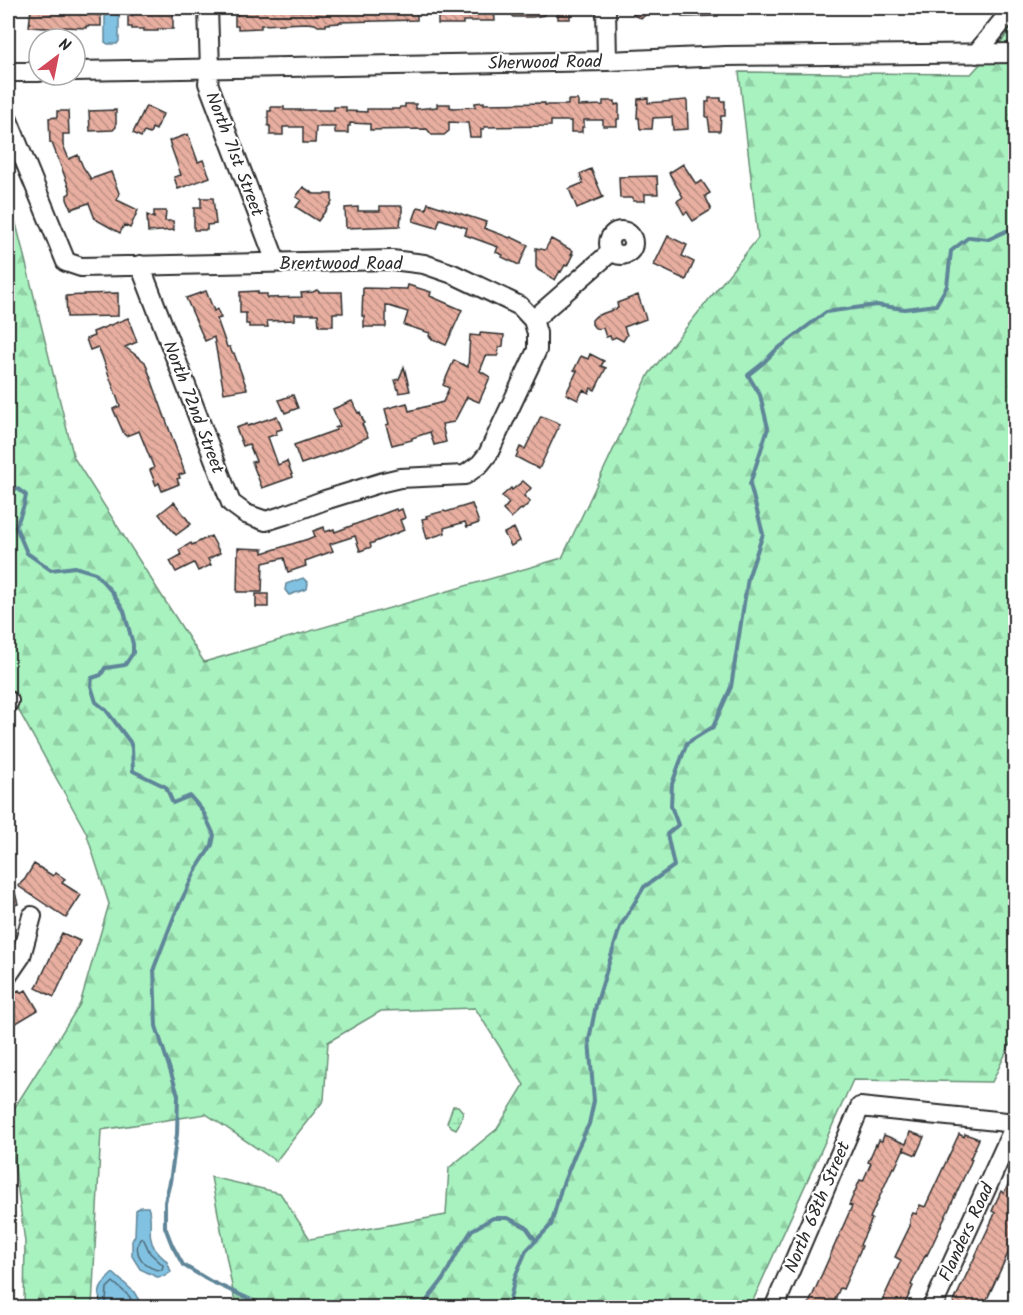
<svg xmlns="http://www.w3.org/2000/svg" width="1023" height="1315" font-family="Kalam,sans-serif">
  <defs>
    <pattern id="forest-firs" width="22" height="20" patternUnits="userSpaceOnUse" patternTransform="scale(1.5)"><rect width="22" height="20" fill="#a8f2c0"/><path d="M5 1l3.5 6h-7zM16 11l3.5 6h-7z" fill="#91d0a5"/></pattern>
    <pattern id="wetland-marsh" width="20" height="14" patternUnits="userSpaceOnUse" patternTransform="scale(1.5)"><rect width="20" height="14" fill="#a8f2c0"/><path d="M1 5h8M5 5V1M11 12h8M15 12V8" fill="none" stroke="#91d0a5"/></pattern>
    <pattern id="building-back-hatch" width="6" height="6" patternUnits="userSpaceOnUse" patternTransform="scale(1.5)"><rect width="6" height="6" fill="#e8afa1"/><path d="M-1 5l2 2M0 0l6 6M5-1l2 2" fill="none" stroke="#bc8f83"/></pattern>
  </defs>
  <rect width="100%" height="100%" fill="#fff"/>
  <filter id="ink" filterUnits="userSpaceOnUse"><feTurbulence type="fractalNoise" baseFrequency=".0167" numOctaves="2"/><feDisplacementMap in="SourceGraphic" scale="12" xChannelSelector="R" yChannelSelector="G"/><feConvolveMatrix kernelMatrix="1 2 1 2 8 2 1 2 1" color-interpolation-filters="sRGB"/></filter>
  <g filter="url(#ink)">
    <path fill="url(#forest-firs)" stroke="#6a8e76" stroke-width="1.5" d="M1015,17V1034L992,1082L853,1080L750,1307H236L211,1177L280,1193L310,1239L446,1215L449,1168L497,1129L524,1085L475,1008L381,1011L328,1042L324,1100L276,1161L206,1114L101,1130L92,1307H24L25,1242L8,1118L80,1004L109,904L86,832L8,691V191L74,458L204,662L562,558L649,374L758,238L739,72L971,74L1005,37Z"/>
    <path fill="url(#wetland-marsh)" stroke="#6a8e76" stroke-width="1.5" d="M453,1106H458L463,1112L461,1121L456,1129L452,1127L447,1123Z"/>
    <path fill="#81c1e1" stroke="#5f8598" stroke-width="1.5" d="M107,14H115L119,16V41L117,44H108L105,42V17Z
      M303,578L308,583L307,589L289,595L285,590L286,584Z
      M141,1207H148C149,1210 150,1213 150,1216C151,1227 148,1239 155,1249C162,1260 166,1255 171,1272L165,1276L157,1277L140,1269L132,1256V1241L135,1235L136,1210Z
      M113,1273L134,1292L143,1307H102C95,1292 102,1283 113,1273Z"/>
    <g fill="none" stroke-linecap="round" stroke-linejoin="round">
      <path stroke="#4d6774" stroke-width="1.5" d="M141,1238L144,1240L150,1253L163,1265L162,1270C146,1271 130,1252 141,1238Z
        M107,1308L106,1301L107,1288L113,1282L129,1296L136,1308"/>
      <path stroke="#5f8598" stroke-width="4" d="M8,486L18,489L26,495L24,505L16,527L27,553L51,570L75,567L95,573L112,592L124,611L133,644V653L125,665L105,668L101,675L92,678L91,686L96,702L106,710L130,742L132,748L133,771L166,787L173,803L190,796L202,810L208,822L214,835L212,845L197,868L175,914L154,968L156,1026L178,1095L177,1134L170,1182L165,1202V1227L172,1245L183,1265L210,1281L269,1308
        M421,1308L442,1281L460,1248L472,1230L493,1218H508L526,1227L536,1241
        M508,1308L515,1277L526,1251L551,1225L561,1189L575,1154L589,1124L594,1101L589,1040L596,1005L620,927L644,887L674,866L667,834L678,825L671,806L672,784L687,743L713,727L731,687L748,578L763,534L750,484L768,428L760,395L748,375L762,364L776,350L826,312L876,305L905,309L936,305L947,286L951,251L969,237L989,239L1006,231L1016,230"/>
    </g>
    <path fill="url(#building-back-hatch)" stroke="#2b2b2b" stroke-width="1.5" d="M31,8H75V11H81V14L101,15V26H86V28L64,27V29L29,27Z
      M132,8H173V29H158V31H144V29H132V27H128V16H132Z
      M239,8H293V11H312V8H417V20L339,22V23L326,24V26H318L315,24L306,23L261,25V28L238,29V26H235V15H238V10H239Z
      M443,8H494L495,21H463V24H438V10L443,9Z
      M513,8H544L545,15L532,17H513Z
      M558,8H570V19H558Z
      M632,8H653L642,18L634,16Z
      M682,8H718V16L682,17Z
      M648,98V103L687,100L688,129L673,130L672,117L653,118L652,129H640L639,118H637L638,99Z
      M709,98H721V101H725V116H721L720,131H710L708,117H706V102H709Z
      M568,100H578V106L603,105V101H615V105L619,104V119H617V126H603V120H584V127H582V132H571V121H551V126L484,127V129H481V137H470L468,123L449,122V131L444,135H432L427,129L370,130V124L350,123V126H348V133H335V127H316L315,143H303V127H283V135H270V126H268V111H271V107H284V110H334V107H346V111L367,112V109H399L400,107H405V104H416V109L437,107V104H450V107L453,108L475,107V103L484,102V104L545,103V105H568Z
      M146,106L163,114L156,130L152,128L150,134L144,132L141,137L133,133Z
      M116,110V127L113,130L90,131L89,111Z
      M57,111H68L69,134H63V145L69,159L78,155L83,167L91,179L111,172L119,193L117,200L138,210L130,228L124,225L120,233L95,219L89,203L71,209L67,199V195L70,193V190L52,143H50L49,118L57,117Z
      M188,134L198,162L203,160L210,177L178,189L174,177L181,175L169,141Z
      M683,164L696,184L702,181L710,193L705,196L711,208H710L711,210L693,221L687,212L684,214L677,201L683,197L669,173Z
      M591,169L603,197L577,208L569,189L583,183L580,174Z
      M657,176L658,194H645V201H633V198H620L619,177Z
      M303,187L314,194H332V202L318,221L296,207L301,200L296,197Z
      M201,198H213L216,224L207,225V230H194V208H201Z
      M428,203L486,222L484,228L510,238L511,237L528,245L519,265L502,257L503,255L496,252L498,247L465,235L467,228L440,219L437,228L413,221L418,207L426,209Z
      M380,206H402V217H401L400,226L346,228L345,208L358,207V211H380Z
      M154,211H166L165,221H173L174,230L148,232L147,215L154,218Z
      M668,236L687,245L682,256L694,262L686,280L654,265Z
      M551,239L573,251L571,254H573L567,266L565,265L561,272L560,271L555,280L538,270L536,267V248L545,250Z
      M408,285L431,292L430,296L462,310L446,345L430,338L431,337L429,336L430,333L404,325L408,312L386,305V327H364V316H362L363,288L407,289Z
      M317,290L319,292H342L343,313H333V326H319L318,314H295V320L267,321L268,327H249V324H246V313H240V292L258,291V294H267V298L302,297L301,293L313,292Z
      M206,291L214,311L217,309L221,318L217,319L227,347H230L232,353H234L247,389L224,393L214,337L205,341L186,298Z
      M118,293V316L67,317L66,296L84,295V294Z
      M638,295L646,319L624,327L627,335L623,341L616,337L611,339L610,336L606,337L603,328L597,329L594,327L592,324V320L596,316L618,308L617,303Z
      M128,318L137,342L125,347L145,362L185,473L179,475L180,478L177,479L179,484L162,491L159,483L156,485L150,470L154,468L139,431L126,436L124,434L113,409L120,406L102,356L98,347L90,350L86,339L94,336L93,332Z
      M480,333L504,335L503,346L499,347L498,356H486L480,371L490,377L479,402L467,397L454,422L442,424L446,442L434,445L430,432L412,438V440L392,445L386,425L389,424L385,409L407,403L409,411L443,402L449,388L443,385L454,360L468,367L470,335L480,336Z
      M590,354L604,361L601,366L606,368L595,390L591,388L589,393L583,390L578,400L566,394L577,371L574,370L581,356L588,359Z
      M404,367L410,391L399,393L395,380L399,379Z
      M293,395L298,408L285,413L279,400Z
      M352,401L358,413L360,412L364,423L362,424L368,437L336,452L301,464L294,445L336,430L335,428L340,426L333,409Z
      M277,416L282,429L276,431L277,434L268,437L278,465L287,461L293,477L262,488L252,462L256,461L249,444L243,446L236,428L247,424L248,426Z
      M541,416L560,424L539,469L516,457L520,447L525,449Z
      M523,481L531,488L524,496L530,502L522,510L521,509L511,518L503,510L509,503L502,496L511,488L512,490Z
      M174,502L191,524L176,535L159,514Z
      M472,504L479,523L467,527L465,522L444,528L445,533L427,539L422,519L427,518L426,516L444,511L446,512Z
      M396,509L397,511L402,509L405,518L400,520L404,530L370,544L371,547L360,551L355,536L330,544L333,551L305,561L306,566L288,572L284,558L263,563L262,592H237L238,548L263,549V553L308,539L315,536L313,531L324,527L325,532L334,529L335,532Z
      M514,528L520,541L511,546L504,533Z
      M211,536L220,553L208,559L211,565L198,571L194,563L176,572L170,561L181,555L179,550L191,543L192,545Z
      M256,594H268V607H256Z
      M34,864L53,876L56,873L65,879L62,883L81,895L66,918L18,886L25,879Z
      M8,878H11L18,904L8,907Z
      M62,933L80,941L54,997L36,988Z
      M19,990L21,993L26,990L38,1010L8,1028V996Z
      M910,1132L924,1137L916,1155L904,1150L905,1146L895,1168L893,1167L870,1218L872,1219L860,1245L862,1246L843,1289L840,1288L831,1308H807L852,1206L849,1205L860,1180L863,1181L871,1163L868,1162L876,1144L877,1145L879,1140L882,1141L884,1135L906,1144Z
      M959,1134L964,1137L965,1134L979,1139L970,1159H972L970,1164L933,1243L927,1255L926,1254L911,1285L913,1286L903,1308H879L901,1260L895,1257L910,1226V1219L913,1213L916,1214L920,1205L925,1207Z
      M1016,1168V1236L983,1308H951L993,1218L995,1213L992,1211L1001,1191L1004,1193Z"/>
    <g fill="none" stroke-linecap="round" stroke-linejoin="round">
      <g stroke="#2b2b2b" stroke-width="22">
        <path id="minor" d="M208,8L210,69L208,83L276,262
          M606,8L607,61
          M976,54L1013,8
          M75,71L607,61L726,56L1016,53
          M8,72H39
          M8,120L66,262L81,267L392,260L424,264L453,274L520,306L533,320L537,333V350L488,454L480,464L465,475L400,478L383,482L325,500L285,515L266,521L246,514L231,503L140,265
          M609 243a12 12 0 1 1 24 0a12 12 0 1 1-24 0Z
          M533,320L612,251
          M8,703L9,701
          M8,975L21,956L32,916
          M774,1308L860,1107L1016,1123
          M932,1308L1016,1123"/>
      </g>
      <use href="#minor" stroke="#fff" stroke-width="18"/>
    </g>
  </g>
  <g text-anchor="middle" stroke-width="4.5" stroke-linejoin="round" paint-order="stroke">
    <g font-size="18" fill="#2b2b2b" stroke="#fff">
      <text transform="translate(545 62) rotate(-1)" y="6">Sherwood Road</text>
      <text transform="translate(235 154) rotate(69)" y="6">North 71st Street</text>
      <text x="341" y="269">Brentwood Road</text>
      <text transform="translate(194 407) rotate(69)" y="6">North 72nd Street</text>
      <text transform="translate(817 1207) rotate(-67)" y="6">North 68th Street</text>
      <text transform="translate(966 1232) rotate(-65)" y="6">Flanders Road</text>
    </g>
  </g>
  <rect width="1023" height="1315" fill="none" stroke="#fff" stroke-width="30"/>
  <rect x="15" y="15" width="993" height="1285" fill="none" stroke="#2b2b2b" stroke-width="2" filter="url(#ink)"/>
  <g transform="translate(57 57) rotate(32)"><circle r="28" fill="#ffffff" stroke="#aaaaaa" stroke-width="1.5"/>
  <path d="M0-4.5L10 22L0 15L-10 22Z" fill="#d1495b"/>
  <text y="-9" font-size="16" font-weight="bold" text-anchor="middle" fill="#2b2b2b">N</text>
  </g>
</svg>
